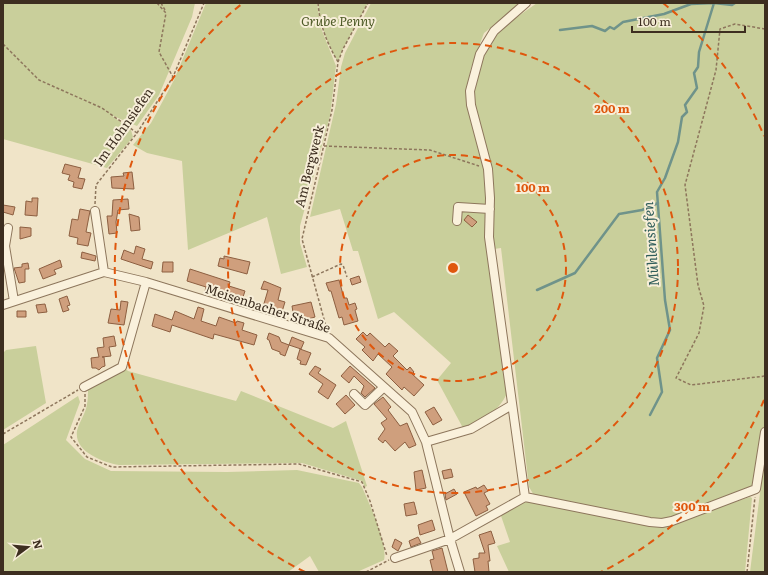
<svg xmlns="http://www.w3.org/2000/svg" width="768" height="575" font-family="Literata,serif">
  <rect width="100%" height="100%" fill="#f0e4c8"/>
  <path fill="#c9cf9b" d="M3,3H195L192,17L159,95L137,126L111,115L131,130L133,137L107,168L3,139Z
    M206,3H317L321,28L336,66L330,116L300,226V243L307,267L281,274L267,217L188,250L182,161L147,153L133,145L151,123L158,110L174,80Z
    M318,3H368L343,49L338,62C327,43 320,26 318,3Z
    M371,3H522L484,33L471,68L467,87L468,106L485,171L486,233L489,266L508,390C502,409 482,423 463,428L437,380L451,363L394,312L378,319L358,251H353L340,209L310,217L336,104L341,67L345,53Z
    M537,3H765V572H750L762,477L748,489L668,519L652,518L535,497L529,487L501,248L494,249V201L473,98L483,58L495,35L510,22Z
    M36,346L46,403L3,430V353L6,350Z
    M125,368L128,371L236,401L241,391L333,428L346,421L367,486L365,487L362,481L302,463L119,465C103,462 74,452 77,431C79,422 86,413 87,404C88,399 88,394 88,389Z
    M78,396L80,402L66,440L85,459L111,471L227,472L297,470L359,483L362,487C369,503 388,544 384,560L357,572H319L310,556L288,572H3V445Z
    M750,497L752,498L745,572H509L497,546L510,542L500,513L514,505L531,501L667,524Z"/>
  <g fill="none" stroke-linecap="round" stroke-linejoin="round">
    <path stroke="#6f938a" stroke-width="2.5" d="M560,30L592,26L605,31L610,27L614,29L623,22L664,14L691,4L714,3
      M537,290L575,273L619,214L642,210L658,203
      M650,415L662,392L657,358L670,330L665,300L657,192L665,178L678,142L682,117L687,112L685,105L697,88L694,73L698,67L699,52L714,3L732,5L735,3"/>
  </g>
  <path fill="#cf9f7d" stroke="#8d5f41" d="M65,164L81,168L78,178L85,179L82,189L73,187L74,182L68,180L70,175L62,173Z
    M132,172L134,189L112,188L111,177L124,176L123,173Z
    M32,198H38L37,216L25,215L26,201L32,202Z
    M128,199L129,209L118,210L116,222L117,233L109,234L107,216H112L113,200Z
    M3,205L15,207L13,215L3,212Z
    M80,209L90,211L86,232L91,233L88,246L77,244L78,238L69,236L72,219L78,220Z
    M129,214L139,217L140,230L131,231Z
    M468,215L477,222L472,227L464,220Z
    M20,227L31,228V236L20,239Z
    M136,246L145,249L142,259L153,262L151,269L121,259L124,250L134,254Z
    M82,252L96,256L95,261L81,258Z
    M224,256L250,262L247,274L218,266L220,258L224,259Z
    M60,260L62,267L54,270L56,274L43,279L39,269Z
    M163,262H173V272H162Z
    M28,263L29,269H25V282L19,283L14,268L22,267V264Z
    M190,269L230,282L229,286L245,291L243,297L237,295V297L215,290L214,293L205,291L206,287L187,281Z
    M359,276L361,282L352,285L350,279Z
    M339,280L344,298H347L349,305L355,303L357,309L355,310L358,321L344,325L342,317L339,318L331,291H329L326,283Z
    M264,281L281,288L278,300L285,302L281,315L268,311L269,309L263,307L268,290L261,289Z
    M67,296L70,305L67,306L69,310L63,312L59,299Z
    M121,301L128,302L124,325L108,323L111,309L120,310Z
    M311,302L315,317L305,320L304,316L294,318L292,306Z
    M45,304L47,312L38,313L36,305Z
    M198,307L204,309L201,321L216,326L219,317L236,323L237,321L244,323L242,330L257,335L254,345L214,334L213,339L172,325L170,332L152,326L155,314L172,320L175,311L194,319Z
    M17,311H26V317H17Z
    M363,332L367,336L370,333L385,347L389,343L398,351L393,356L407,370L410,367L414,372L412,374L424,385L414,396L404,387L402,390L386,374L392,367L378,354L373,361L362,350L365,347L356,339Z
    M269,333L279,337L281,342L289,345L285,356L280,354V352L272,349L269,340L267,339Z
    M114,336L116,346L109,347L111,356L102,357H104L105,366L102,367L99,370L96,368H92L91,358L99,357L97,348L104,347L103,338Z
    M292,337L304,342L301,349L289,345Z
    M300,349L311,353L306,365L300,364L301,361L297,359Z
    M315,366L321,369L318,373L336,385L328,399L318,392L323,384L309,374Z
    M350,366L375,388L365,397L361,393L364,386L354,376L349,383L341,376Z
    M346,395L355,405L345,414L336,404Z
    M383,397L391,407L388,410L400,426L407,423L416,445L409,448L405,442L395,451L385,440L383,443L378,439L385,429L381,423L387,419L374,404Z
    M434,407L442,420L433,425L425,412Z
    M451,469L453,477L444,479L442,471Z
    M422,470L426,488L416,490L414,472Z
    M484,485L488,491L484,493L490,504L486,506L488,510L476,516L464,492L476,487L477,489Z
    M454,489L457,494L446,500L445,494Z
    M414,502L417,514L406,516L404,504Z
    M432,520L435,530L420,535L418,525Z
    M491,531L495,543L488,545L490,561H488L489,572H475L473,559L479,558V553H485L479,535Z
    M418,537L421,543L411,547L409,541Z
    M395,539L402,543L398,551L392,547Z
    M442,548L448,572H433L430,560L434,559L432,551Z"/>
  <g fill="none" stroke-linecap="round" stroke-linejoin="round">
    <g stroke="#8d765c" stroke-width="10">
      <path id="minor" d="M95,211L104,272
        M457,221L458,207L490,209
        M8,228L5,246L14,301
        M3,305L104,272L146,282L329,338L412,412L426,442L450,539L460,572
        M84,387L122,367L146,282
        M354,394L365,405L384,387
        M426,442L471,429L512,405
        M525,497L489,237L490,198L488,169L471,105L470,91L480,54L494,31L526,3
        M395,558L450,539L525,497L650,522L662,523L672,521L756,489L765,432"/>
    </g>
    <path stroke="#8d765c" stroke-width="1.5" stroke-dasharray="3 2" stroke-linecap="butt" d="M157,3L166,13L159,52L173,77
      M161,3L165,10
      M318,3C320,26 327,43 338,62
      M765,29L735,24L720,29L716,70L685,185L698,285L704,306L699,333L676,378L691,385L765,376
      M3,44L39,80L102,108L137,133
      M324,146L430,150L479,166
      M95,204L96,185L137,133L173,77L204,3
      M312,277L341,264L343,265L347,277
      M327,330L302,239L332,110L338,62L343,49L368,3
      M85,394V406L71,437L87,457L112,467L299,464L362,482L370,501L387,556
      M3,434L78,390
      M366,572L389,560
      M747,572L755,497"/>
    <use href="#minor" stroke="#faf1dc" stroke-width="8"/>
  </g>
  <g fill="none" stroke="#df570d" stroke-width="2" stroke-dasharray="7 5">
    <circle cx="453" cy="268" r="113"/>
    <circle cx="453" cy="268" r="225"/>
    <path d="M764 400A338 338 0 0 1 601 572M305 572A338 338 0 0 1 243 3M663 3A338 338 0 0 1 764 136"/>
  </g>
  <g text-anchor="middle" stroke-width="4" stroke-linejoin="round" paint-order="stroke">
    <g font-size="13" font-style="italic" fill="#4d5a26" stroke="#f7eed8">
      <text x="338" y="26">Grube Penny</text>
    </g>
    <g font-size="13" fill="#3d2e20" stroke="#f7eed8">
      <text transform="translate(123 127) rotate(-55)" y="5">Im Hohnsiefen</text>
      <text transform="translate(309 166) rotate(-76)" y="5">Am Bergwerk</text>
      <text transform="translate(268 308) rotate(18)" y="5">Meisenbacher Straße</text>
    </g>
    <g font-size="14" font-style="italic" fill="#2f5d5a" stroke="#f7eed8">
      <text transform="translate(651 244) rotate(-94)" y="5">Mühlensiefen</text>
    </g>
  </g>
  <circle cx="453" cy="268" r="6" fill="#df570d" stroke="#f7eed8" stroke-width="2"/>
  <g font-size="12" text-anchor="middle" font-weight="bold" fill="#df570d" stroke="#f7eed8" stroke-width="4" stroke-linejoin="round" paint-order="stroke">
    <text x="612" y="113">200 m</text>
    <text x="533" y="192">100 m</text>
    <text x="692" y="511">300 m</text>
  </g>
  <rect width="768" height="575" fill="none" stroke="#3d2e20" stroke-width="8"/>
  <g transform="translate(28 547) rotate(74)" stroke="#f7eed8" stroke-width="3" paint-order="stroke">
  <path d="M0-3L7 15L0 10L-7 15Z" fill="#3d2e20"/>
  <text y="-6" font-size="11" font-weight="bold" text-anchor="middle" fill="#3d2e20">N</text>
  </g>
  <path d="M632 26v6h113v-6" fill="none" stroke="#3d2e20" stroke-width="2"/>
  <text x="638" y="26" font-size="12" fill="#3d2e20" stroke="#f7eed8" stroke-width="3" paint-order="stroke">100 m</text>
</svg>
